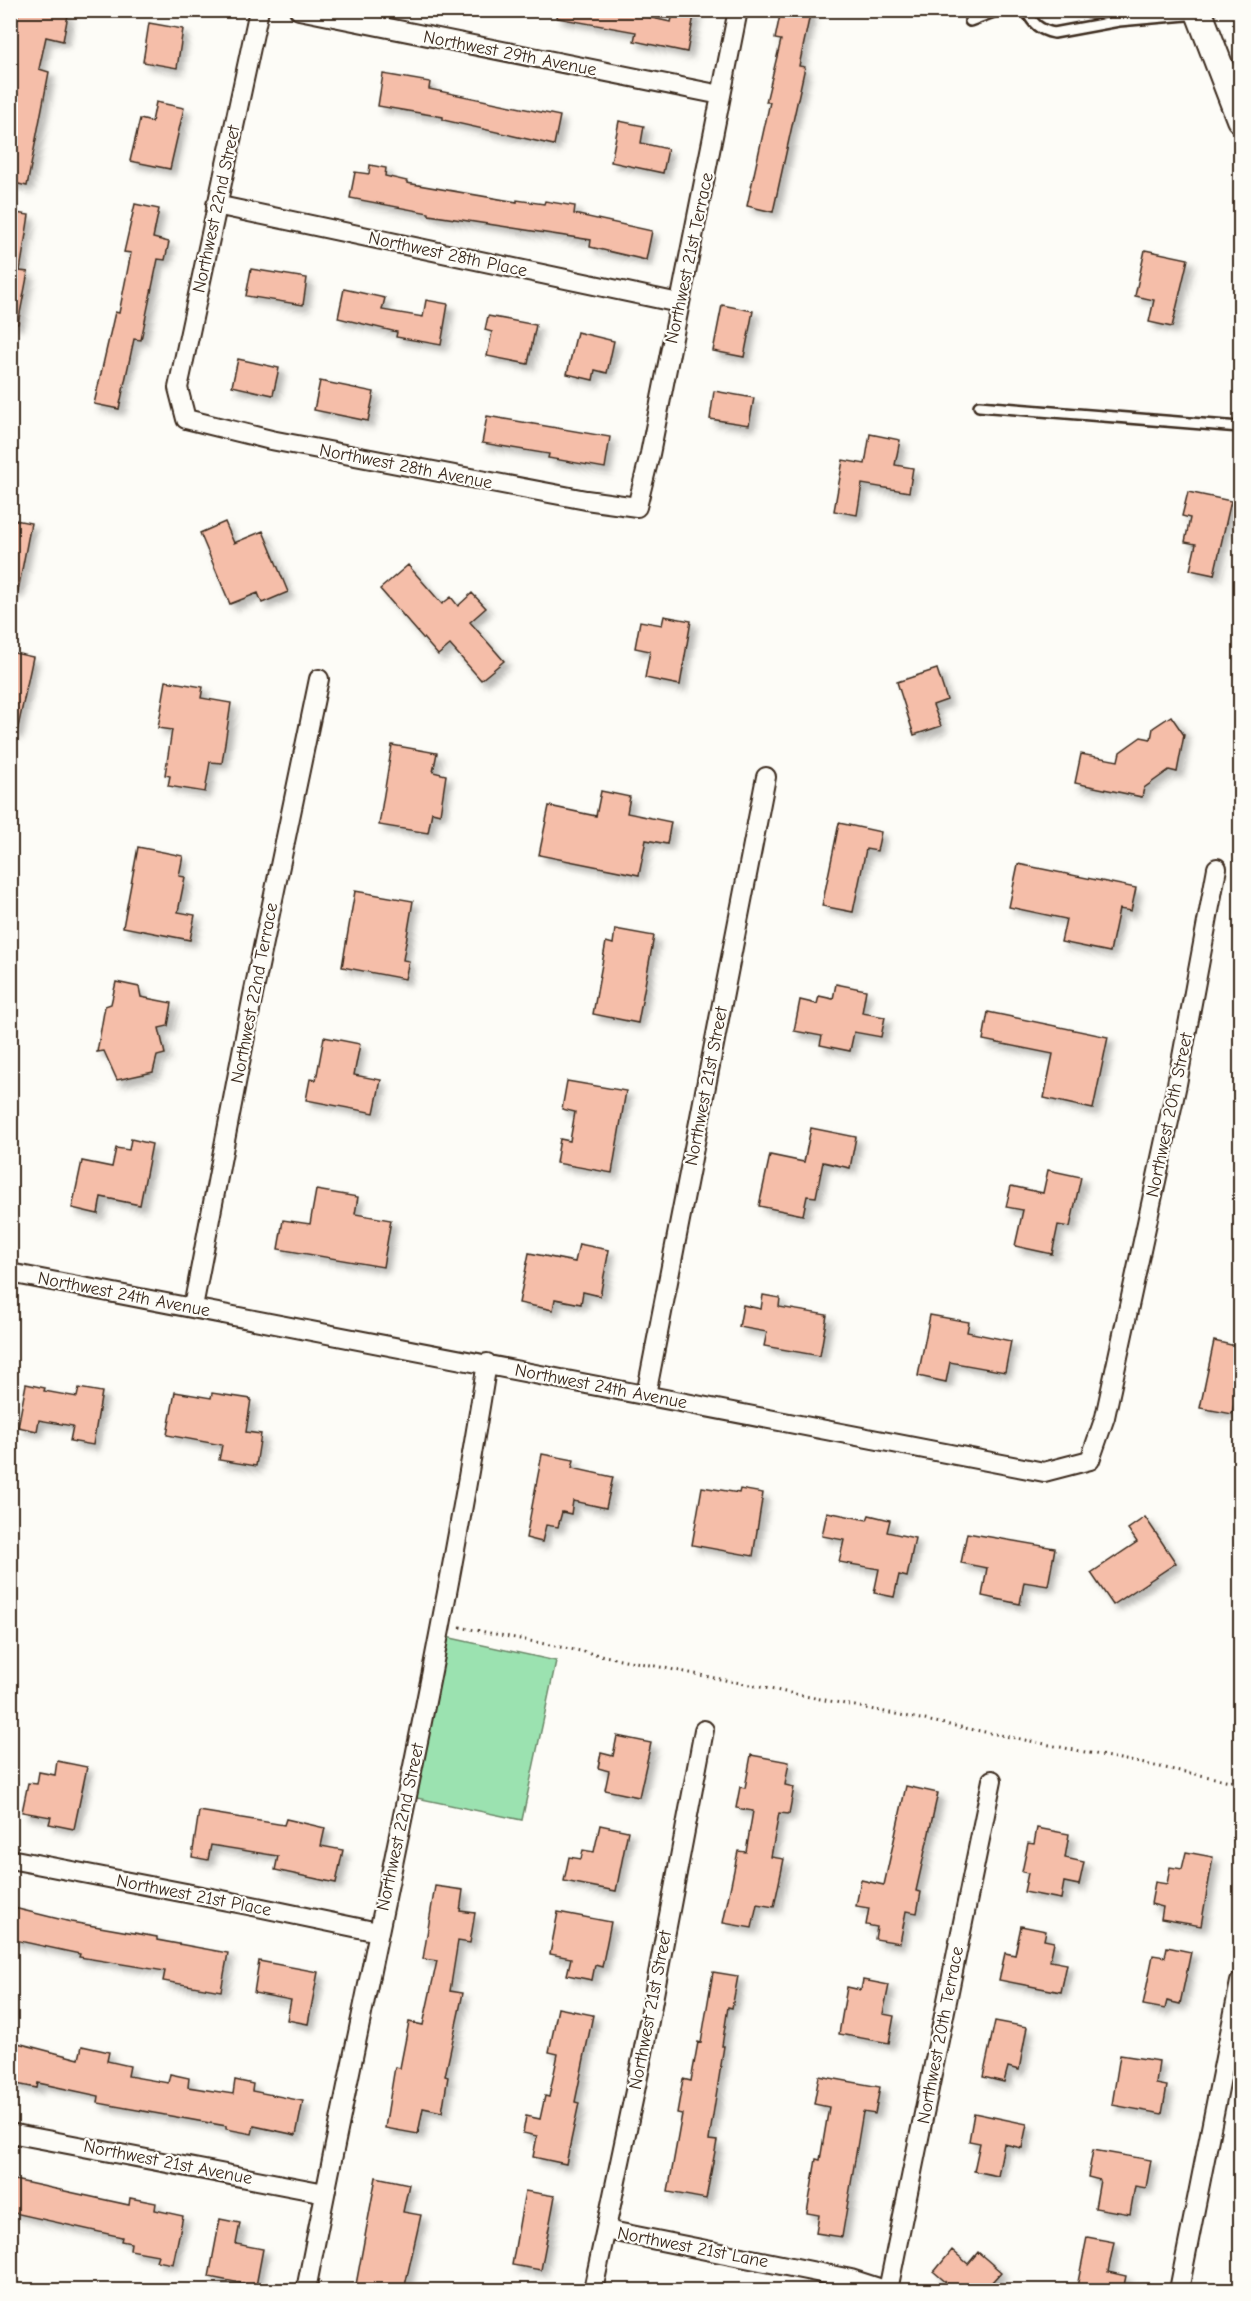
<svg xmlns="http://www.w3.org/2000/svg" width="1251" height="2301" font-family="'Comic Neue',sans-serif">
  <defs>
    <filter id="shadow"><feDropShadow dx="5.5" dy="5.5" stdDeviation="3" flood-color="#0004"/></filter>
  </defs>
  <rect width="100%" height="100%" fill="#fdfcf7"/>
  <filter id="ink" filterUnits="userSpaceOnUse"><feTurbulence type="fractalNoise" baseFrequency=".0167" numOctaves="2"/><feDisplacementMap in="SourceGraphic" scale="12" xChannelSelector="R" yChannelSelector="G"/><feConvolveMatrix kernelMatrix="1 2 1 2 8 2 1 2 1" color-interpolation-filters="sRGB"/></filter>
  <g filter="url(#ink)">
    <path fill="#9be2b0" stroke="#6b8667" stroke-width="1.5" d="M446,1637L556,1661L522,1820L412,1797Z"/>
    <path fill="#f5bea9" stroke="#3b2a1e" stroke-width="1.5" filter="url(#shadow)" d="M19,10H56V12L68,15L63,41L46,37L39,69L49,72L27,186L10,182V51Z
      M558,10H616L671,22L674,10H695L687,52L634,41L636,32L557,18Z
      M781,10H811L799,66L805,67L773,212L747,206L770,102H766L781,40L775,39Z
      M149,23L183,29L177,68L143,62Z
      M383,74L430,82L429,89L560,116L554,145L443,120V117L378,106Z
      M156,102L184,108L170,169L130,161L140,119L152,122Z
      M619,121L644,126L641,143L668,149L663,173L611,162Z
      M370,165L386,168L385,176L407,181V183L517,202V200L544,204L545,201L575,206L574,214L652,231L646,260L590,247L591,240L429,215V213L350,198L355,172L369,174Z
      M135,204L159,209L153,238L169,242L165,260L158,259L141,340L134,339L119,409L94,404L115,312L119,313L131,253L124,252Z
      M10,212L29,215L20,271L28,272L18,324L10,323Z
      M1145,250L1188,259L1172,327L1149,322L1154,300L1135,296Z
      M251,269L307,278L303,305L246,296Z
      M344,289L385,298L382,310L423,317L426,300L448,304L441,345L396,337L397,332L338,318Z
      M722,305L753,311L744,357L713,351Z
      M488,316L536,325L528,364L487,356L492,332L485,330Z
      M577,332L614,341L607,373L595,370L593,380L567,374Z
      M238,359L279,368L273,395L232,386Z
      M320,381L374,392L368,421L314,410Z
      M714,391L754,398L749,425L710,419Z
      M487,416L610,437L605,468L548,458L549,454L482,443Z
      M870,434L900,440L895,465L913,468L909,492L862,484L857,515L834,511L843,460L865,464Z
      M1188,492L1231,501L1214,575L1190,570L1196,544L1185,542L1190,518L1182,516Z
      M10,519L31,523L18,591H10Z
      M225,522L234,543L263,531L288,592L262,603L258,593L230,604L200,533Z
      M408,565L442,604L451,597L458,606L472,593L486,608L470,622L504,661L481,680L450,645L438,655L380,589Z
      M664,616L691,621L680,685L645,678L650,651L635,648L640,621L662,625Z
      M10,652L33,657L17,732H10Z
      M937,669L947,700L933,705L941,726L914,735L897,682Z
      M166,681L203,687L201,698L231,703L222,763L210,762L205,792L168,786L170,776L165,775L172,730L158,728Z
      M1171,716L1184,735L1177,772L1169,770L1144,788L1142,797L1075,783L1081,754L1118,761L1120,752L1141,737L1151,739L1153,728Z
      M392,745L437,753L433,772L446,775L440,814L432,812L428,833L379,825Z
      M601,791L630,797L627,813L671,822L667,844L646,840L639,875L539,855L549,806L596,816Z
      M839,823L881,832L877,851L866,849L853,912L822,906Z
      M138,847L183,856L179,876L185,877L178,912L195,915L190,940L123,927Z
      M1018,864L1136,888L1131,911L1119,909L1110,952L1061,942L1066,919L1009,907Z
      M355,891L413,901L403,960L409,961L405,979L342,967Z
      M615,929L654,936L638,1023L593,1014L606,942L613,944Z
      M116,982L139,987L141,997L172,1003L168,1026L159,1028L165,1054L157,1056L153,1072L117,1080L104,1051L97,1052L105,1006L111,1004Z
      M836,984L866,990L862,1013L885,1017L881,1037L854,1032L850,1051L820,1045L822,1036L794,1031L800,1000L817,1004L819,996L833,999Z
      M988,1012L1108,1037L1093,1109L1044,1098L1053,1054L983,1040Z
      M324,1037L360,1044L354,1075L381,1080L374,1113L306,1100L310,1079L316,1080Z
      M567,1081L626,1091L612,1173L556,1163L560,1139L570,1141L575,1112L562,1109Z
      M811,1128L856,1137L850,1168L823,1162L816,1197L807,1196L803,1215L759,1206L770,1155L804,1162Z
      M131,1139L152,1144L140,1205L101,1197L98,1214L72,1208L82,1161L112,1167L116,1148L129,1150Z
      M1048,1170L1081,1177L1070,1227L1058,1225L1052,1254L1015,1246L1023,1210L1006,1207L1011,1186L1043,1193Z
      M316,1190L358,1197L355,1214L391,1220L383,1267L278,1249L283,1220L310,1224Z
      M579,1244L609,1250L600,1296L583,1292L581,1304L555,1299L553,1310L519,1303L529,1253L575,1262Z
      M763,1295L780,1298L779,1307L827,1315L820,1356L764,1346L767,1332L739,1327L743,1305L761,1309Z
      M930,1315L969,1322L967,1332L1011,1341L1005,1372L950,1362L946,1382L918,1376Z
      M1214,1341L1240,1347V1384L1238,1383L1232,1414L1200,1408Z
      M26,1384L45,1388L44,1391L77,1397L79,1388L102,1392L93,1445L70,1441L73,1426L39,1420L37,1431L18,1427Z
      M175,1392L211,1398L212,1393L251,1399L246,1432L261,1434L256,1466L219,1460L222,1445L167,1435Z
      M542,1454L574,1460L572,1468L613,1477L606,1508L573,1501L571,1514L562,1512L558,1527L546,1525L542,1542L526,1538Z
      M702,1487L739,1493L740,1489L763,1493L753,1556L692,1545Z
      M827,1512L867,1520L869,1515L890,1520L887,1532L915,1538L907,1577L899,1575L894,1597L874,1593L879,1569L839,1562L844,1540L822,1536Z
      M1145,1517L1176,1563L1113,1605L1091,1573L1137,1542L1128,1529Z
      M967,1533L1055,1548L1048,1586L1024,1582L1020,1604L982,1596L987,1568L961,1563Z
      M617,1736L651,1743L639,1797L605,1790L609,1771L598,1768L601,1753L613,1756Z
      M751,1755L789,1762L785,1785L794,1787L789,1814L779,1813L771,1857L784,1859L774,1907L757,1904L752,1928L723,1923L738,1851L746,1852L753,1811L736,1808L740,1787L745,1788Z
      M57,1761L87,1767L74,1829L49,1824L51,1817L22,1812L28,1783L37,1784L39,1772L55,1775Z
      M906,1786L938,1793L916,1891L921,1892L917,1913L906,1911L900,1943L875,1939L877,1927L866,1925L869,1908L856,1906L861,1880L884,1885Z
      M199,1811L284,1825L286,1819L325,1828L321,1846L343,1850L336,1883L275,1870L278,1856L211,1845L208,1860L192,1857Z
      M600,1825L628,1831L616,1891L564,1881L569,1857L581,1859L583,1850L594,1852Z
      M1037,1828L1069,1834L1065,1858L1084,1862L1079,1885L1064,1882L1061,1899L1024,1892L1028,1873L1022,1872L1028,1843L1034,1844Z
      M1186,1852L1213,1857L1201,1926L1161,1919L1163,1907L1151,1904L1155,1882L1167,1884L1170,1867L1182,1869Z
      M435,1886L463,1890L460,1911L475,1913L470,1943L458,1941L450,1991L463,1993L445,2076L448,2077L442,2112L423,2108L418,2134L385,2128L395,2067L400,2068L409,2022L423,2025L437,1961L423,1959Z
      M10,1907L71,1922L157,1937V1940L228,1953L221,1991L163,1981L165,1971L79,1957L80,1954L10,1939Z
      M558,1912L611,1922L602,1967L595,1965L592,1980L567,1975L571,1958L550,1954Z
      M1021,1926L1046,1931L1044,1940L1054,1942L1050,1961L1067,1964L1061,1992L999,1980L1005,1953L1015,1955Z
      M1167,1947L1191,1952L1180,2004L1167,2001L1165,2009L1143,2005L1153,1955L1165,1957Z
      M259,1961L318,1972L308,2024L287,2020L291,2000L254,1993Z
      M713,1972L738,1976L732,2008L728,2007L722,2046H724L709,2140L717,2141L706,2199L668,2192L682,2114L677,2113L683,2079L691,2081L698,2042L701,2043Z
      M863,1980L889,1985L883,2014L894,2016L889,2043L839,2034L847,1987L861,1990Z
      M558,2008L593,2015L575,2102L579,2103L566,2164L533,2157L537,2136L523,2133L526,2116L540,2119L545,2096L549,2097L558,2054L549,2052Z
      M995,2021L1027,2027L1019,2070L1008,2067L1004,2082L983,2077Z
      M10,2041L79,2059L82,2046L109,2052L107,2061L130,2066L128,2076L168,2083L170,2074L189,2078L188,2087L233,2094L235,2080L253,2084L252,2091L303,2101L296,2135L254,2126L252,2134L226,2129V2126L98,2103L99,2096L38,2083L37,2088L11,2083L13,2074H10Z
      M1120,2055L1159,2061L1156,2084L1167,2086L1162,2114L1112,2105Z
      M819,2076L880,2087L875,2114L863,2112L842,2237L816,2233L819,2215L807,2213L816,2159L820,2160L829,2107L814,2104Z
      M974,2113L1027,2124L1022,2148L1004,2144L998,2176L974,2171L980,2143L969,2141Z
      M1093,2150L1151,2160L1146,2188L1135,2186L1130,2214L1095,2208L1100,2180L1088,2177Z
      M376,2177L409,2184L403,2212L421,2215L404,2290H355Z
      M10,2179L129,2205L130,2198L156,2203L155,2210L183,2216L173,2264L156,2261L158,2255L130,2250L131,2243L121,2241L122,2237L10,2212Z
      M525,2191L555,2196L541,2270L512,2265Z
      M220,2219L240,2223L236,2244L263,2249L256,2286L209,2277Z
      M1087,2237L1114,2242L1108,2272L1126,2276L1123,2290H1092L1077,2287Z
      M952,2250L968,2264L978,2252L1001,2272L992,2282L1002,2290H955L934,2272Z"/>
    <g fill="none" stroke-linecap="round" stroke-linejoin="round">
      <g stroke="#3b2a1e" stroke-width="14">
        <path id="lane" d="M1026,10C1033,24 1039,30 1054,33L1119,21L1198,14
          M970,21L999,10
          M979,406L1240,427"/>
      </g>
      <g stroke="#3b2a1e" stroke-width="22">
        <path id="street" d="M259,10L178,388L186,419L271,440L586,500L637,507L650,454L738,10
          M299,10L721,95
          M216,205L679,303
          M10,1273L1044,1472L1090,1460L1105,1417L1177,1084L1217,868
          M193,1307L253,995L319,679
          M646,1395L766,777
          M10,1859L248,1905L378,1932
          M10,2133L325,2193
          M606,2230L851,2279L885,2290
          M306,2290C366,1981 438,1674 487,1363
          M593,2290L643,2053L704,1730
          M888,2290L992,1780
          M1179,2290L1240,1982"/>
      </g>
      <g stroke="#3b2a1e" stroke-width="30">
        <path id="secondary" d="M1198,10L1240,119"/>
      </g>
      <path stroke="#3b2a1e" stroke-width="3" stroke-dasharray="1.5 4.5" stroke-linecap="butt" d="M460,1627L1240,1783"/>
      <use href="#lane" stroke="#fdfcf7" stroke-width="9"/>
      <use href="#street" stroke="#fdfcf7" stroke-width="18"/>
      <use href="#secondary" stroke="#fdfcf7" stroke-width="26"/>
    </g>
  </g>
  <g text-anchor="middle" stroke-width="4.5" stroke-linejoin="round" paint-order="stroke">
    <g font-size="18" fill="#3b2a1e" stroke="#fdfcf7">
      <text transform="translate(510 53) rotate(11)" y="6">Northwest 29th Avenue</text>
      <text transform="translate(216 209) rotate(-78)" y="6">Northwest 22nd Street</text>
      <text transform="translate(448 254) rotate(12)" y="6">Northwest 28th Place</text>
      <text transform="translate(689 258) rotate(-78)" y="6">Northwest 21st Terrace</text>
      <text transform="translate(406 466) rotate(11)" y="6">Northwest 28th Avenue</text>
      <text transform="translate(254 993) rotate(-79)" y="6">Northwest 22nd Terrace</text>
      <text transform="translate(706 1086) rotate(-79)" y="6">Northwest 21st Street</text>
      <text transform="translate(1169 1115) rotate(-78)" y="6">Northwest 20th Street</text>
      <text transform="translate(124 1294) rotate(11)" y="6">Northwest 24th Avenue</text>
      <text transform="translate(601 1386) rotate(11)" y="6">Northwest 24th Avenue</text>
      <text transform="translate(400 1827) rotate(-78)" y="6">Northwest 22nd Street</text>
      <text transform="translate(194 1895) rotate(11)" y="6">Northwest 21st Place</text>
      <text transform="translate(650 2010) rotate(-79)" y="6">Northwest 21st Street</text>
      <text transform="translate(940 2035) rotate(-79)" y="6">Northwest 20th Terrace</text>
      <text transform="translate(168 2162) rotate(11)" y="6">Northwest 21st Avenue</text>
      <text transform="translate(693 2247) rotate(11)" y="6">Northwest 21st Lane</text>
    </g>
  </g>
  <rect width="1251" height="2301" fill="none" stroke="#fdfcf7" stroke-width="36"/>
  <rect x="18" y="18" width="1215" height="2265" fill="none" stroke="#3b2a1e" stroke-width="2" filter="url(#ink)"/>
</svg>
